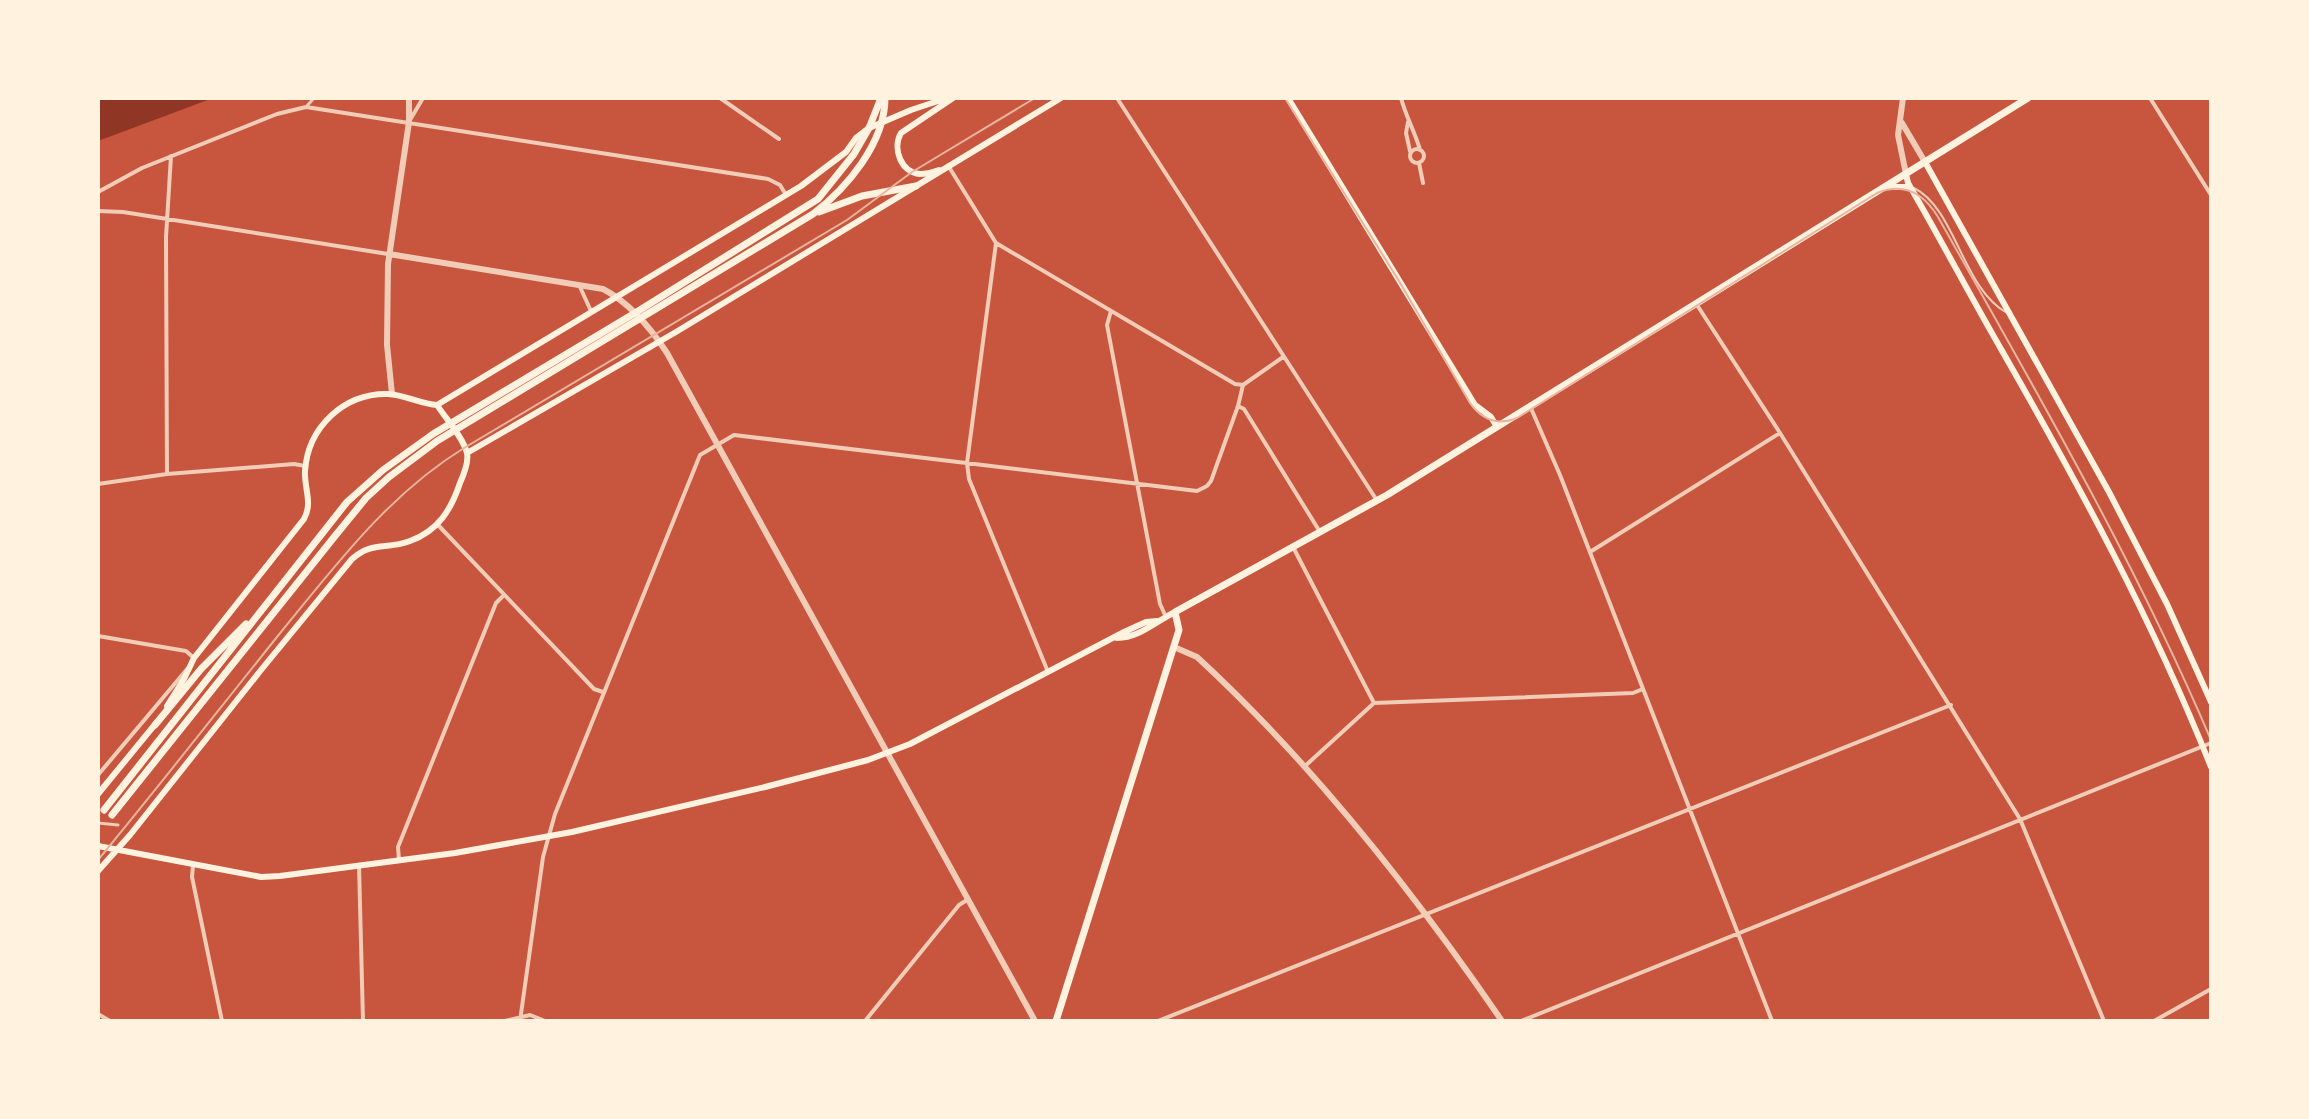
<svg xmlns="http://www.w3.org/2000/svg" width="2309" height="1119" font-family="'Archivo Narrow',sans-serif">
  <rect width="100%" height="100%" fill="#c8553d"/>
  <path fill="#8f3625" d="M98,98H213L98,141Z"/>
  <g fill="none" stroke-linecap="round" stroke-linejoin="round">
    <path stroke="#f1ccb7" stroke-width="2" d="M1914,188C1956,209 1962,288 2007,313"/>
    <path stroke="#f1ccb7" stroke-width="3" d="M306,107L314,98
      M98,823L118,825"/>
    <path stroke="#f1ccb7" stroke-width="4" d="M720,98L779,139
      M1117,98L1376,499
      M1401,98C1406,117 1415,132 1420,150
      M2150,98L2211,195
      M410,120L423,98
      M1408,122L1406,133L1410,151
      M1410 156a7 7 0 1 1 14 0a7 7 0 1 1-14 0Z
      M1419,163L1423,183
      M949,167L996,243L967,463L969,479L1048,672
      M98,192L142,168L277,114L306,107L768,179L780,185L786,195
      M98,211L123,212L388,254
      M996,243L1235,384L1243,385
      M580,287L591,311
      M1697,305L1780,433L2020,819L2104,1021
      M1111,311L1107,325L1160,604L1166,617
      M1238,406L1244,409L1320,532
      M1530,406L1560,475L1772,1021
      M167,474L166,237L171,156
      M98,484L167,474L294,464L305,466
      M438,525L594,689L603,692
      M1293,547L1374,703
      M1590,552L1780,433
      M98,636L186,651L194,658
      M1304,767L1374,703L1633,693L1643,689
      M98,775L188,668
      M399,860L398,847L496,603L504,595
      M193,865L192,877L222,1021
      M359,865L363,1021
      M98,1014L110,1021
      M505,1021L530,1015L545,1021
      M520,1021L543,857L555,814L700,455L734,435L1197,491L1207,486L1211,481L1238,406L1243,385L1283,357
      M865,1021L959,905L967,900
      M1158,1021L1951,705
      M1521,1021L2211,743
      M2154,1021L2211,989"/>
    <path stroke="#f1ccb7" stroke-width="6" d="M1903,98L1898,135L1906,174
      M1902,123L1925,162
      M389,254L603,289C630,303 650,327 667,353L1035,1021
      M392,394L387,345L388,264L409,122V98
      M1174,647L1197,657C1313,764 1413,891 1502,1021"/>
    <path stroke="#fff3e0" stroke-width="6" d="M1288,98L1475,405L1491,417L1497,427
      M1925,162L2109,492L2167,604L2211,702
      M939,170C933,172 926,174 920,174C901,173 892,148 901,133L953,98
      M1906,174L1908,183L1924,211C1950,257 1975,304 2001,349C2079,485 2153,621 2211,767
      M1886,187H1910
      M467,453L676,332L1061,98
      M1117,638C1139,638 1155,622 1175,612
      M167,706L184,679L194,658L304,519C313,503 304,488 305,471C308,427 344,393 388,394C405,395 421,404 437,405L801,186L846,152L856,138L869,128L911,110L947,98
      M98,794L157,722
      M98,846L261,877L280,876L455,853L572,832L765,787L868,760L910,744L1124,632L1146,622L1157,621
      M98,871L130,835L261,670L352,559C372,541 386,550 410,541C438,531 451,510 460,483C464,474 469,462 467,453C463,437 446,419 437,405"/>
    <path stroke="#fff3e0" stroke-width="7" d="M1056,1021L1179,630L1175,612L1387,495L2028,98"/>
    <path stroke="#fff3e0" stroke-width="7" d="M819,212L862,196L916,186
      M155,725L201,669L246,624
      M104,810L347,502L383,470L433,434L635,313L818,199L854,154L869,128L881,98
      M112,815L335,536L366,498L389,477L437,441L813,214C847,188 885,143 885,98"/>
    <path stroke="#e9b49f" stroke-width="2" d="M1285,98L1399,281L1470,403C1482,420 1497,426 1517,418L1877,193C1904,182 1924,194 1938,217C2035,389 2134,559 2211,740
      M98,860C160,785 220,708 281,632C336,565 389,494 464,448L847,220L912,172L1035,98"/>
  </g>
  <rect width="2309" height="1119" fill="none" stroke="#fff3e0" stroke-width="200"/>
</svg>
